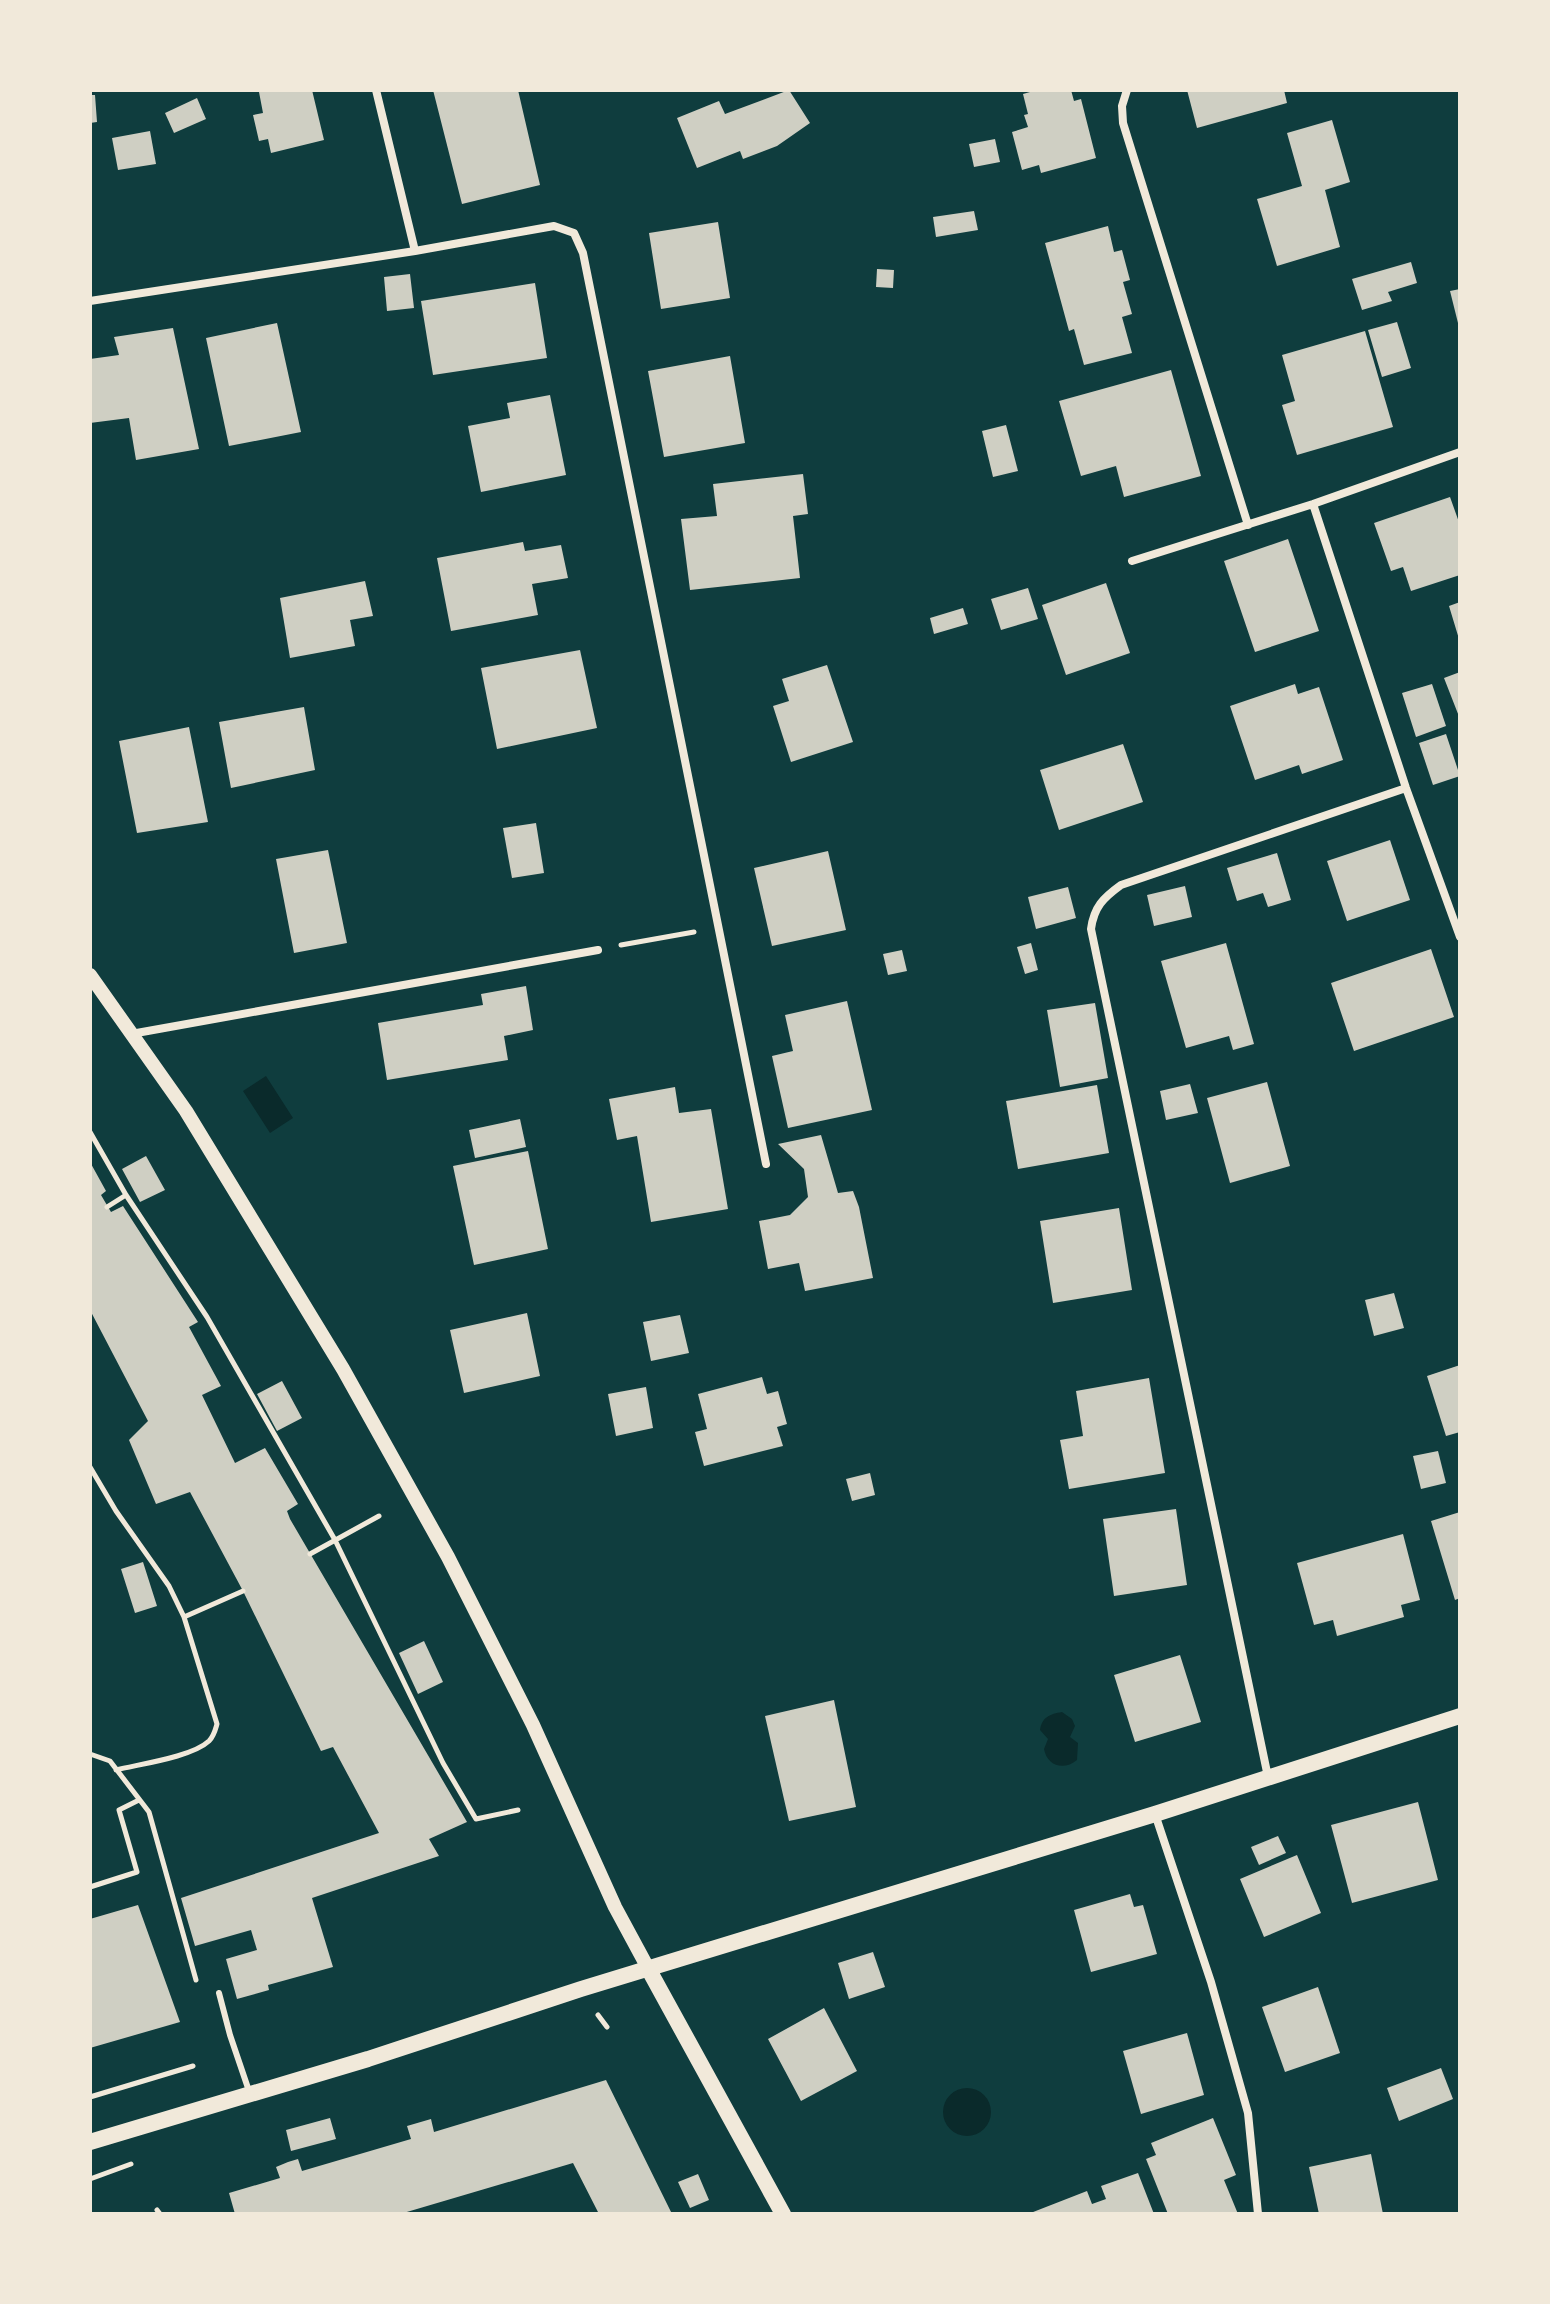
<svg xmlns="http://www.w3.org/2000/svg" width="1550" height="2304" font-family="'Fira Sans Condensed',sans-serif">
  <rect width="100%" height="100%" fill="#0f3d3e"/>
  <path fill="#0a2a2b" d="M266,1076L293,1118L270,1133L243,1091Z
    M1062,1712L1072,1719L1075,1726L1070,1737L1078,1743L1077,1760C1064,1771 1047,1766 1044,1749L1048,1739L1040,1730C1042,1717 1050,1714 1062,1712Z
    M943 2112a24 24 0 1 1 48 0a24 24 0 1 1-48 0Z"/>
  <path fill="#cfcfc3" d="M268,90H312L324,140L271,153L268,139L259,141L253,115L263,113L259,92Z
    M433,90H518L540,185L462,204Z
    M789,90L810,123L777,146L743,159L740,151L697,168L677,118L719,101L725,114Z
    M1037,90H1071L1074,101L1081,99L1096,158L1041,173L1039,165L1022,170L1012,132L1028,127L1024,115L1028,114L1023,94Z
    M1187,90H1284L1287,103L1197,128Z
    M90,95H95L97,122L90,123Z
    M197,98L206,119L174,133L165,113Z
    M1332,120L1350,182L1325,190L1340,247L1277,266L1257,199L1302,186L1287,133Z
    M150,131L156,164L118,170L112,138Z
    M995,139L1000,162L974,167L969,144Z
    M974,211L978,230L936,237L933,217Z
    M718,222L730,298L661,309L649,233Z
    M1108,226L1114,252L1122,250L1130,280L1123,282L1132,314L1122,317L1132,353L1084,365L1074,329L1069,331L1045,243Z
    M1411,262L1417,283L1388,292L1392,301L1362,310L1352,279Z
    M877,269L894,270L893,288L876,287Z
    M410,274L414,308L387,311L384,277Z
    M535,283L547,358L433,375L421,301Z
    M1460,289V327H1459L1450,291Z
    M1397,322L1411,368L1382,377L1368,330Z
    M277,323L301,432L229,446L206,338Z
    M173,328L199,449L136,460L129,418L90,423V359L119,355L114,337Z
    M1365,331L1393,427L1297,455L1282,405L1295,401L1282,355Z
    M730,356L745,443L664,457L648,371Z
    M1171,370L1201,476L1124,497L1116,466L1081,476L1059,401Z
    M550,395L566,475L481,492L468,426L510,418L507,403Z
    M1006,425L1018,471L993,477L982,431Z
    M803,474L808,514L793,516L800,578L690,590L681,519L717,516L713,484Z
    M1450,497L1460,525V547H1458L1460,555V575L1411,591L1403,567L1391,571L1374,523Z
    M1288,539L1319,631L1255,652L1224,561Z
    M523,542L525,551L561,545L568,578L532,584L538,615L451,631L437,558Z
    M365,581L373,616L350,620L355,646L290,658L280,598Z
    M1106,583L1130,653L1066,675L1042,605Z
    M1028,588L1038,619L1001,630L991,599Z
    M1460,602V638L1459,639L1449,606Z
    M963,608L968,624L934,634L930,618Z
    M580,650L597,728L497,749L481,668Z
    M827,665L853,742L791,762L773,706L789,701L782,679Z
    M1460,672V719L1444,678Z
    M1295,684L1298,694L1319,687L1343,760L1302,774L1299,765L1255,780L1230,706Z
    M1432,684L1446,726L1416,737L1402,693Z
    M304,707L315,770L231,788L219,722Z
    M189,727L208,822L137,833L119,741Z
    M1446,734L1460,776L1433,785L1419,743Z
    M1123,744L1143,802L1059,830L1040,770Z
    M536,823L544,873L512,878L503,828Z
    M1390,840L1410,900L1347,921L1327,861Z
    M328,850L347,943L294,953L276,859Z
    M828,851L846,930L772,946L754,868Z
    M1277,853L1291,900L1268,907L1263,893L1237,901L1227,868Z
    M1185,886L1192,917L1154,926L1147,895Z
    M1068,887L1076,918L1036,929L1028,897Z
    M1031,943L1038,970L1025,974L1017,947Z
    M1226,943L1254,1044L1233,1050L1229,1036L1186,1048L1161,961Z
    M1431,949L1454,1017L1354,1051L1331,983Z
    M902,950L907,971L888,975L883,954Z
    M526,986L533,1030L504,1036L508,1060L387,1080L378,1023L483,1005L481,994Z
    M847,1001L872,1110L788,1128L772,1056L793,1051L785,1015Z
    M1095,1003L1108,1078L1060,1087L1047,1010Z
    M1267,1082L1290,1166L1230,1183L1207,1098Z
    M1190,1084L1198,1113L1166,1120L1160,1091Z
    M1097,1085L1109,1153L1018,1169L1006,1101Z
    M675,1087L679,1113L711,1109L728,1209L651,1222L637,1136L617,1140L609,1099Z
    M520,1119L526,1147L475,1158L469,1130Z
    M821,1135L838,1193L853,1191L859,1207L873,1278L805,1291L799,1263L768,1269L759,1221L790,1215L808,1197L804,1169L778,1144Z
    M528,1151L548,1249L474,1265L453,1166Z
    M146,1156L165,1190L140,1202L122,1169Z
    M90,1162L106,1191L101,1195L111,1212L123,1206L198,1322L189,1327L221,1386L202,1395L235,1463L265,1448L298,1504L287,1511L290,1519L467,1822L429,1839L439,1856L312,1898L333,1967L268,1985L269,1990L237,1999L226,1959L257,1950L251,1930L195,1946L181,1898L379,1833L333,1747L321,1751L243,1591L190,1492L156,1504L129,1440L148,1421L90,1310Z
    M1119,1208L1132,1290L1053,1303L1040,1221Z
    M1394,1293L1404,1328L1374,1336L1365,1300Z
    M527,1313L540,1376L464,1393L450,1330Z
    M680,1315L689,1353L651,1361L643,1322Z
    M1460,1365V1432L1446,1436L1427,1376Z
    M762,1377L767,1394L778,1391L787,1424L777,1427L783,1446L704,1466L695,1432L707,1429L698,1394Z
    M1149,1378L1165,1473L1069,1489L1060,1440L1083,1436L1076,1391Z
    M282,1381L302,1418L277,1431L257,1394Z
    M646,1387L653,1428L616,1436L608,1394Z
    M1438,1451L1446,1483L1421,1489L1413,1456Z
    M870,1473L875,1495L852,1501L846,1479Z
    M1176,1509L1187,1585L1114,1596L1103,1519Z
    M1460,1512V1598L1455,1600L1431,1521Z
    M1403,1534L1420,1600L1401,1605L1404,1617L1337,1636L1333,1620L1314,1625L1297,1563Z
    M143,1562L157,1606L135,1613L121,1569Z
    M424,1641L443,1682L418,1694L399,1653Z
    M1180,1655L1201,1722L1135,1742L1114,1675Z
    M834,1700L856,1807L789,1821L765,1716Z
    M1418,1802L1438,1880L1352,1903L1331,1825Z
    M1278,1836L1286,1853L1259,1865L1251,1847Z
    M1297,1855L1321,1913L1264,1937L1240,1879Z
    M1130,1894L1134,1907L1143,1905L1157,1954L1091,1972L1074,1910Z
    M138,1905L180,2022L90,2048V1919Z
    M873,1952L885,1987L849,1999L838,1963Z
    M1318,1987L1340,2053L1285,2072L1262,2007Z
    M824,2008L857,2071L801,2101L768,2039Z
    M1187,2033L1204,2095L1141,2114L1123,2051Z
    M1441,2068L1453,2099L1399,2121L1387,2088Z
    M606,2080L672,2214H599L573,2163L400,2214H235L229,2193L280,2178L276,2167L288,2162L298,2159L302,2171L411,2139L407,2126L431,2119L434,2132Z
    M330,2118L336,2139L291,2151L286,2130Z
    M1213,2118L1236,2175L1224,2180L1238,2214H1168L1146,2159L1156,2155L1151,2143Z
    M1371,2154L1383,2214H1319L1309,2167Z
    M1138,2173L1154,2214H1028L1087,2191L1092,2204L1106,2199L1101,2186Z
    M698,2174L709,2200L690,2208L678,2182Z"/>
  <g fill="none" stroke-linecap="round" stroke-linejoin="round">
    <path stroke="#f1e9da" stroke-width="5" d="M621,945L694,932
      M90,1132L126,1195L207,1317L335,1540L443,1763L476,1819L518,1810
      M107,1207L126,1195
      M90,1467L116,1511L169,1586L184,1617L217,1724C215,1731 214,1736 209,1741C192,1757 140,1764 116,1770
      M310,1554L379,1516
      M184,1617L243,1591
      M90,1754L110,1761L149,1812L196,1980
      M90,1887L137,1872L119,1810L139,1800
      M598,2015L607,2027
      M90,2097L193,2066
      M90,2179L131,2164
      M157,2210L160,2214"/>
    <path stroke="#f1e9da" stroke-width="6" d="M219,1993L230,2035L250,2094"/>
    <path stroke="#f1e9da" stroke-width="8" d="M376,90L415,251
      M1127,90L1122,106L1123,123L1248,525
      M90,301L415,251L554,226L574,233L583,253L766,1164
      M1313,504L1406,788L1460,937
      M1132,561L1313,504L1460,452
      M131,1034L598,950
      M1268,1777L1091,929C1094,907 1103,898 1121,885L1406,788
      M1155,1814L1211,1982L1248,2113L1258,2214"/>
    <path stroke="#f1e9da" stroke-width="14" d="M90,975L186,1111L343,1369L448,1557L533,1725L615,1907L649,1970"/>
    <path stroke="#f1e9da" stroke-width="16" d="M649,1970L783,2214
      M90,2142L368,2059L581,1989L1155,1814L1460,1716"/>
  </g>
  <rect width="1550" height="2304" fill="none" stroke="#f1e9da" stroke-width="184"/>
</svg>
